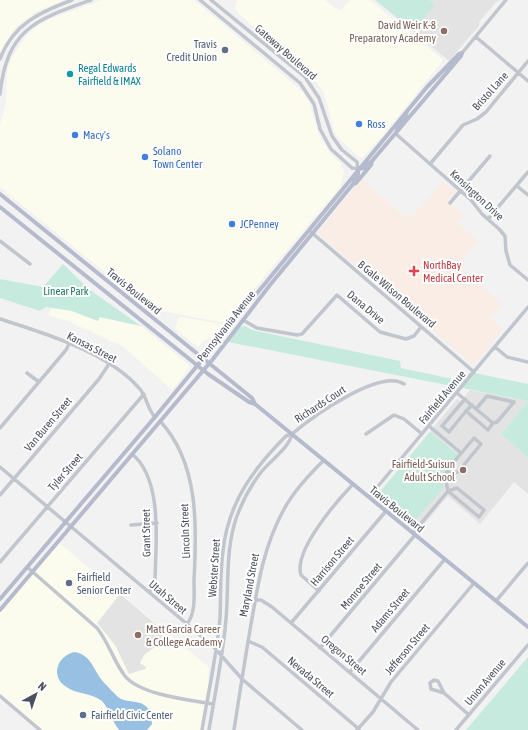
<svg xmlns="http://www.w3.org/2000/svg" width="528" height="730" font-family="'Asap Condensed',sans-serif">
  <rect width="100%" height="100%" fill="#f3f2f2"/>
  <path fill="#fbfbee" d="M0,0H64L37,11L15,28L0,52Z
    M102,0H194L303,92L309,102L320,138L330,153L341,164L344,172L340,187L225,323L150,309L0,187V124L6,103L7,72L11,59L26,36L37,26L50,19Z
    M237,0H325L335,8L341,10L350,0H370L443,60L384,134L363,157L360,158L339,139L334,130L324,93L311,76L239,14L235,7Z
    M52,308L72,311L98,321L99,317L141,326L189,365V369L172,390L124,347L68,321L48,315Z
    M181,317L217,323L223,325L213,337L203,341L198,347L175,329L178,319Z
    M59,543L209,667L208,704L204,730H42L4,697L0,701V612Z"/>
  <path fill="#e4e3e3" d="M375,0H500L496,2L479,22V26L449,61Z
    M470,390L528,401L501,434L528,458V494L514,482L480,524L448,496L420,529L394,509L379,493L457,399L461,401Z
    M120,594L170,636L144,655L140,663L146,667L145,669L129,674L115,645L97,623Z"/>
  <path fill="#f9ede6" d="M362,179L402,215L413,216L443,182L455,192L447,201L464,216L458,224L478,241L459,265L502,304L490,319L503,329L476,362L471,363L320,235L319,231Z"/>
  <path fill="#c6ebde" d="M375,0H429L435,5L414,30Z
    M63,264L90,290L141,326L100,317L98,321L72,311L46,307L40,311L0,298V279L43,287Z
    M245,326L252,330L400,361L401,368L462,381L470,372L528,384V458L501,434L528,401L228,342L240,327Z
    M430,432L458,455L444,472L443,488L413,523H410L379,493Z
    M528,657V730H466Z"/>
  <path fill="#98c0e3" d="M74,652C90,654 93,668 101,679C104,683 112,691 116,695C127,708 151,692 152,724L147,730H119C112,721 110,710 102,701C91,692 76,695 65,686C50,675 58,656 74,652Z"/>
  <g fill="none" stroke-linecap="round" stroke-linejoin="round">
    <path stroke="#c1c5ce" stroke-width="3.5" d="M200,0L300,83L314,104L320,129L331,149L352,168L358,169L357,162L342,150L332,136L319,98L305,77L211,0
      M476,37L528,81
      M462,53L506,0
      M0,59C13,24 40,12 72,0
      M0,94C7,29 35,20 91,0
      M396,134L471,200L482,214L499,229L505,236L506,251L510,265L528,280
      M430,164L463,125L477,119L486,112L528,61
      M517,186L528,195
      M450,203L490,156
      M488,219L528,172
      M311,232L474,372
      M0,241L30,264
      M0,319C44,333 108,352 139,388C147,396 147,409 155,417
      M243,320L257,328L297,335L302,334L337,295L380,332L406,339L414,336L421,327
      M495,347L507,357L528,362
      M27,373L39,382
      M457,393L476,409L487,396L514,402L497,422L493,423L488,430L466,411L472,405
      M465,399L442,426L449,432L466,411
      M476,409L493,423
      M160,421C199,463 197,526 194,580C194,594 196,613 187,624
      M429,426L461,453
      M0,428L66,350L69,344
      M366,434L394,415L404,419L422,434
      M474,438L481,444L458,472L446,473L448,469Z
      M132,454C163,479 156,544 155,579L153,586L149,592
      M0,467L212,645L242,679L302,730
      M457,488L484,510L479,517L448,491Z
      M0,495L99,379L109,364
      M369,497L528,307
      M131,525L157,523
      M413,533L448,491L445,477L446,473
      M0,562L144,394
      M27,567L97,628C109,643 114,662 125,676C140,695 190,700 213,704
      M319,591L301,575C293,551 337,501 353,484
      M255,600H261L272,607L418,730
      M496,601L528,563
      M291,623L386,511
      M248,641L262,647L359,729
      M320,648L415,535
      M350,672L445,559
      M444,693L431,689L430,683L434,680L438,681L444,693L469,715
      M0,696L40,730
      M202,730C208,694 217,654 220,618C221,596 220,573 223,551C228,503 253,469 286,436L292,434C312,417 380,368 404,384
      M209,730C215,693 223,656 226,619C229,585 225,549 237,516C243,500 251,485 262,471C271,460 289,448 292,434
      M234,730C240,691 246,652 253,613C259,578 265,546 281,515C291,494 308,476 324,460
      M357,730L373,712L391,682L474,583
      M456,730L528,645"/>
    <path stroke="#b5bacd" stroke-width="4" d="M396,134C397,124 406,120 407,111
      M359,169L364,168L372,161
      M353,184L358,174V170
      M0,194L252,398L255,404L528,627
      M0,207L208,374L249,402L255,404
      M0,599L155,417L427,87L459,54L462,53
      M0,610L213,359L270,285L353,184L356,183L371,165L372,161L461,56L462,53"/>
  </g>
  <g fill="#8d6e63" stroke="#fff" stroke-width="1.5">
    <circle cx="444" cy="31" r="4"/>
    <circle cx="463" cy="470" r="4"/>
    <circle cx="138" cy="635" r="4"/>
  </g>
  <g fill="#5c6f8a" stroke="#fff" stroke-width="1.5">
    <circle cx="225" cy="50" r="4"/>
    <circle cx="69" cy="583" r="4"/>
    <circle cx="83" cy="715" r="4"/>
  </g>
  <circle fill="#0f9aa8" stroke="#fff" stroke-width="1.5" cx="70" cy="74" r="4"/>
  <g fill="#3f7fe0" stroke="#fff" stroke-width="1.5">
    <circle cx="359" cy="124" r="4"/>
    <circle cx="75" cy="135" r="4"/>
    <circle cx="145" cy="157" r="4"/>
    <circle cx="232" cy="224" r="4"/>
  </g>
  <path fill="#e0444e" stroke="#fff" stroke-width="1.5" d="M412 265h4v4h4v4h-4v4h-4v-4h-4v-4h4z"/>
  <g text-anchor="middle" stroke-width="4" stroke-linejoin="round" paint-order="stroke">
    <g font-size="11" fill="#785e54" stroke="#fff" text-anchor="end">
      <text x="436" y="29">David Weir K-8<tspan x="436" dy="13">Preparatory Academy</tspan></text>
      <text x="455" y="468">Fairfield-Suisun<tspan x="455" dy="13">Adult School</tspan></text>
      <text x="146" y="633" text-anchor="start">Matt Garcia Career<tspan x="146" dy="13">&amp; College Academy</tspan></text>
    </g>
    <g font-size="11" fill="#4e5e75" stroke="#fff" text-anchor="start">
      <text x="217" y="48" text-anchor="end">Travis<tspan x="217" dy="13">Credit Union</tspan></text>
      <text x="77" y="581">Fairfield<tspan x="77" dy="13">Senior Center</tspan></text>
      <text x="91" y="719">Fairfield Civic Center</text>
    </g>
    <g font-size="11" fill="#4b505d" stroke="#fff">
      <text transform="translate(286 52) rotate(41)" y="4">Gateway Boulevard</text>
      <text transform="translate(490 91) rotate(-48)" y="4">Bristol Lane</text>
      <text transform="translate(477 195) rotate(43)" y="4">Kensington Drive</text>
      <text transform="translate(134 291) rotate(39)" y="4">Travis Boulevard</text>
      <text transform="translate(397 294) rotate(40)" y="4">B Gale Wilson Boulevard</text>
      <text transform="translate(366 307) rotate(40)" y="4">Dana Drive</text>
      <text transform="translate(226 326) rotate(-52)" y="4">Pennsylvania Avenue</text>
      <text transform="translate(92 347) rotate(27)" y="4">Kansas Street</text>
      <text transform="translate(442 397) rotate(-50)" y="4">Fairfield Avenue</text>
      <text transform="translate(320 404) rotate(-33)" y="4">Richards Court</text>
      <text transform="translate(48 424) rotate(-50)" y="4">Van Buren Street</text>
      <text transform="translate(65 472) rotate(-49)" y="4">Tyler Street</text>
      <text transform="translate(397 509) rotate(39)" y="4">Travis Boulevard</text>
      <text transform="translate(185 531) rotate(-92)" y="4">Lincoln Street</text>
      <text transform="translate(146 533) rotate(-91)" y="4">Grant Street</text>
      <text transform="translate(332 561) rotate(-50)" y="4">Harrison Street</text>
      <text transform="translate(214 568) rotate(-86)" y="4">Webster Street</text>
      <text transform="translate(249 585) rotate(-79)" y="4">Maryland Street</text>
      <text transform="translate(361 586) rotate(-50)" y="4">Monroe Street</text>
      <text transform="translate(168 597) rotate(40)" y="4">Utah Street</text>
      <text transform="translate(390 610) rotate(-50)" y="4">Adams Street</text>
      <text transform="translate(407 649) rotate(-50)" y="4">Jefferson Street</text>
      <text transform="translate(344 655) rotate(40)" y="4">Oregon Street</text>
      <text transform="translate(311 677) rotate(40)" y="4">Nevada Street</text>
      <text transform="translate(485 682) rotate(-50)" y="4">Union Avenue</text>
    </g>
    <g font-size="11" fill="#0d838f" stroke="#fff" text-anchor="start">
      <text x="78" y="72">Regal Edwards<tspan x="78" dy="13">Fairfield &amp; IMAX</tspan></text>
    </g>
    <g font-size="11" fill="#366cbe" stroke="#fff" text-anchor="start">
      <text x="367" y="128">Ross</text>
      <text x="83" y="139">Macy's</text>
      <text x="153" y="155">Solano<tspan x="153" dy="13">Town Center</tspan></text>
      <text x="240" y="228">JCPenney</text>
    </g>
    <g font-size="11" fill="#be3a42" stroke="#fff" text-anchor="start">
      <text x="423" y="269">NorthBay<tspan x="423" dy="13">Medical Center</tspan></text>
    </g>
    <g font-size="11" fill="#237863" stroke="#fff">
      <text x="66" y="295">Linear Park</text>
    </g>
  </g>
  <g transform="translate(36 694) rotate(40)" stroke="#ffffff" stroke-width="3" paint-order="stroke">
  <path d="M0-3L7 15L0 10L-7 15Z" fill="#4b505d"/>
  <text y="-6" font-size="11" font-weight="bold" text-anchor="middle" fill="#4b505d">N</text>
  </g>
</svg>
